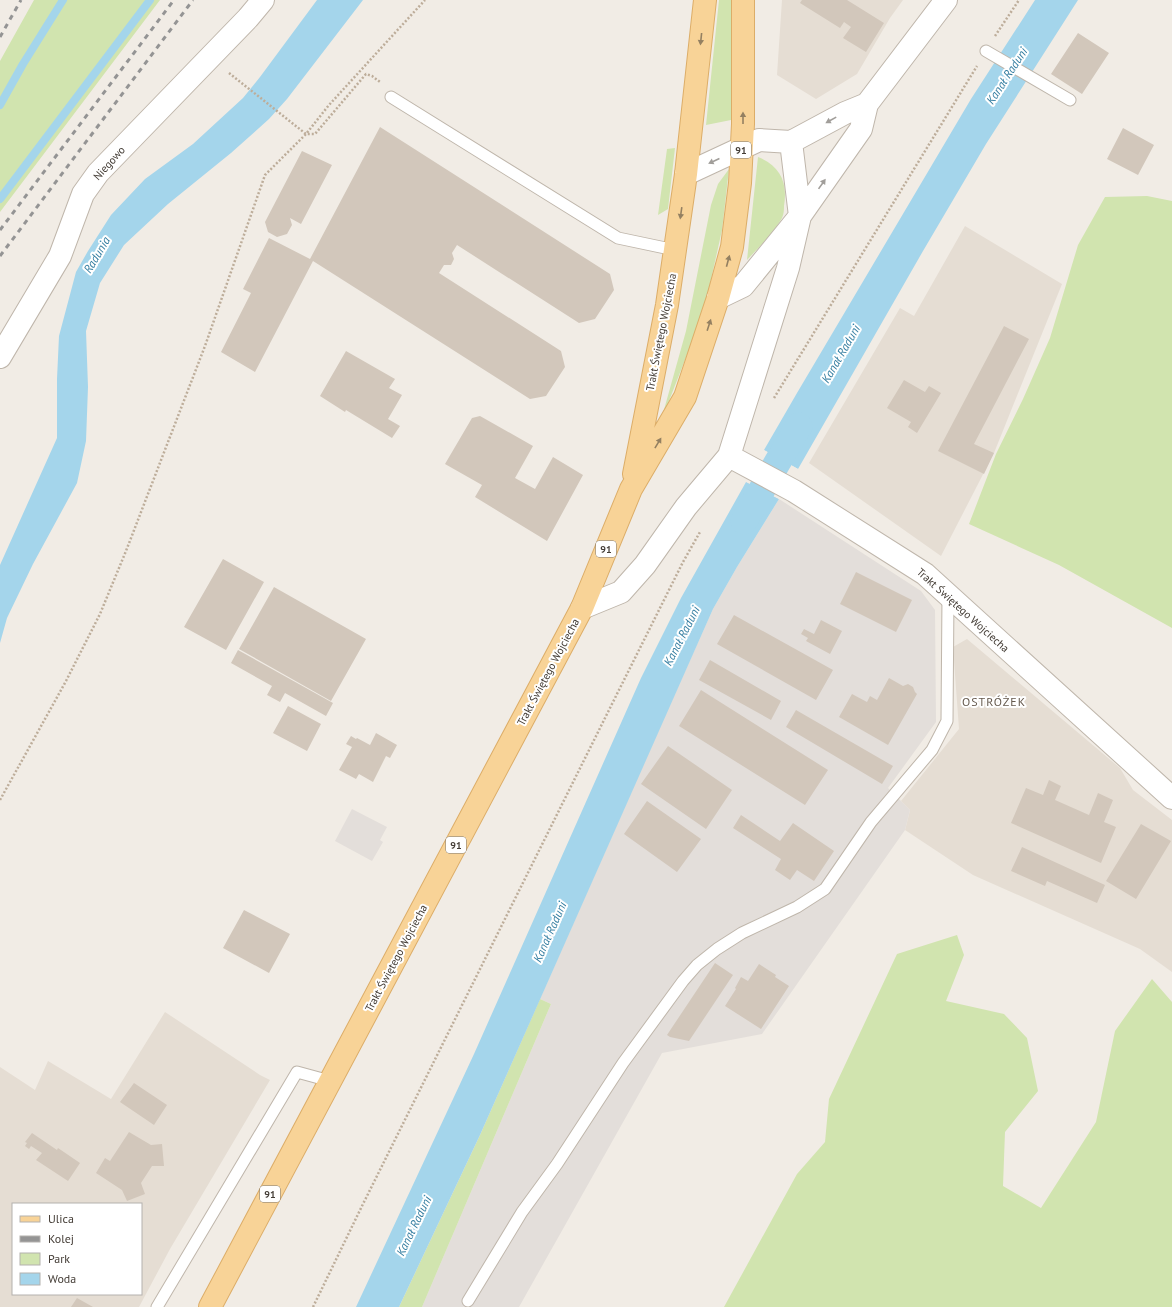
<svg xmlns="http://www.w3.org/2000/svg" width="1172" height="1307" font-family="'PT Sans',sans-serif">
  <rect width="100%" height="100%" fill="#f1ece5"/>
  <path fill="#e5ddd3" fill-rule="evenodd" d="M782,0H903L890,18L857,74L816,99L777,75Z
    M965,226L1062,284L994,453L941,556L809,463L900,308L914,316Z
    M967,639L1120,768L1133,790L1172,820V972L1140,949L973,875L905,830L910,810L901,801L959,729L953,647Z
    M165,1012L260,1075L270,1080L170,1249L139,1307H0V1067L35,1090L48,1061L111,1099ZM13,1204H141V1294H13Z"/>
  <path fill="#e3deda" d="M779,499L921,591L935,610L936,722L888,788L910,810L905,830L762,1034L662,1053L519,1307H422L551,1004L540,999L661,725L713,609L737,567Z
    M352,809L387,827L380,840L383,842L372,861L335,841Z"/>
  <path fill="#d1e4af" d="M34,0H160L0,212V61Z
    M719,0H732L731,120L706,125Z
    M675,148L668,209L658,215L667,149Z
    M758,157C780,166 788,182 784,206C784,209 784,214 782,218C773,234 759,247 747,260Z
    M729,169L722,230L704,311L660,424L686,331L711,205L718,184Z
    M1147,196L1172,201V628L1059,565L969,524L996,454L1023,399L1050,338L1078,245L1105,197Z
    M957,935L964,955L946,1001L1004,1014L1027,1038L1038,1091L1005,1132L1003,1186L1041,1208L1096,1122L1115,1031L1152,979L1172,1002V1307H724L797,1174L825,1142L829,1099L897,954Z
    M540,999L551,1004L422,1307H399L480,1135Z"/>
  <path fill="#a4d5eb" d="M317,0H363L287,99L269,119L231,153L168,204L124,245L100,283L86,331L88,387L86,441L77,483L33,564L7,618L0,643V565L57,438V379L59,336L76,272L88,251L111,215L145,179L193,144L243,98L260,77Z
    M1035,0H1078L986,144L923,251L798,469L764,450L797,393L971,99Z
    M746,482L779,499L737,567L713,609L480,1135L399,1307H356L474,1054L641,678L681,598Z"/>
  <path fill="#f1ece5" d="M762,449L798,469L800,470H797L763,452Z
    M746,480L780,498L781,500L745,481Z"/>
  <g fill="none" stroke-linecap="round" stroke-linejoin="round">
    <path stroke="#a4d5eb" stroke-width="8" d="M0,105L23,64L63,0
      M0,199L150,0"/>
    <path stroke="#a4d5eb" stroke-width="27" d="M744,521L777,463L799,426"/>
  </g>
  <path fill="#d2c7bb" d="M802,0H847L884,23L866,52L843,38L851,27L844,22L840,28L800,3Z
    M1078,33L1109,53L1082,94L1051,74Z
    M380,127L610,274L614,290L595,319L579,323L457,245L452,253L454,259L451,265H444L439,273L561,351L565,367L546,396L530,399L313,261L255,372L221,352L251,293L243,289L269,238L310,259Z
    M1123,128L1154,145L1138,175L1107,159Z
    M302,151L332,165L301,224L290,218L292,225L287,234L277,237L268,232L265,222Z
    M1004,326L1029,339L974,444L994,453L984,474L938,451Z
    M346,351L395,379L389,388L402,395L388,419L400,426L392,438L346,410L345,412L320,396Z
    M904,380L925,392L929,386L941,393L917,433L908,427L911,422L887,408Z
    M480,416L533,446L515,478L535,489L553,457L583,475L547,541L475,497L482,485L445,464L472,418Z
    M223,559L264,582L226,650L184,627Z
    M856,572L912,600L896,632L840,604Z
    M274,587L366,639L331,701L239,649Z
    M734,615L833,670L816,700L717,644Z
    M821,620L842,631L830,654L806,641L808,638L801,634L804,629L814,634Z
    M238,650L333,703L326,716L285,693L280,702L267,695L272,686L231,663Z
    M710,660L781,701L771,720L699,680Z
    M889,678L903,686L908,684L913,687L915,692L917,694L888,745L839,717L852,694L867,702L870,696L877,700Z
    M701,690L828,770L805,805L679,726Z
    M288,706L321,724L307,751L273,733Z
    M796,710L893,766L882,784L786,727Z
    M376,733L397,745L390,758L386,756L373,782L359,774L356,779L339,770L352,747L346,744L351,736L356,739L357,738L370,745Z
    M668,746L732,790L706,829L641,784Z
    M1049,780L1061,786L1055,800L1089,815L1098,793L1113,800L1104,822L1116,827L1101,863L1011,823L1026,788L1043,795Z
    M647,801L701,839L677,872L624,834Z
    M741,815L780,841L793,823L834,851L814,881L797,870L790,880L775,870L781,859L733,828Z
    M1141,824L1171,841L1136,899L1106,881Z
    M1022,847L1105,885L1097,903L1047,881L1045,886L1011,871Z
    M244,910L290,934L269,973L223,948Z
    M715,963L733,975L689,1041L670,1037L667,1035Z
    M759,964L776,975L775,977L789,986L761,1029L725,1006L736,989L735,988L741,977L748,981Z
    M134,1083L167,1105L154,1125L120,1102Z
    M129,1132L151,1145L162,1144L164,1166H152L141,1183L145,1194L127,1201L122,1190L96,1173L105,1158L110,1161Z
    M32,1133L57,1150L58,1148L80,1163L68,1181L36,1160L42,1153L31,1146L29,1149L25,1146L27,1143L25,1142Z
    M77,1298L93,1307H71Z"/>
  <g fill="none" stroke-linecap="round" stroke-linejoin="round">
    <g stroke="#bfb6ab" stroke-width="13">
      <path id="service" d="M986,51L1070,100
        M391,97L618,238L675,250
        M468,1301L522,1212L557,1164L623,1063L683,981L697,965L717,949L742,933L797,907L825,889L871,822L932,750L947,721L948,596
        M157,1307L297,1072L330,1081"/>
    </g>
    <g stroke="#bfb6ab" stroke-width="24">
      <path id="minor" d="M686,174L759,140L791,142L845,113L867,104
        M718,298L743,286L800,216L861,129L867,104L946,0
        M0,357L60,256L83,194L98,173L248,18L263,0
        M729,456L794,491L925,574L1172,798
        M582,608L621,592L645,565L686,507L729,456L788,268L800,216L791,142"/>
    </g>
    <g stroke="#dcad68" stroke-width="24">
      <path id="primary" d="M634,474L667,305L686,174L705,0
        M210,1307L582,608L631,489L685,397L718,298L732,247L740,183L743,124V0"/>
    </g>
    <path stroke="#bdad9a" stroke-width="2.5" stroke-dasharray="2 2" stroke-linecap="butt" d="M995,36L1019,0
      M229,73L306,134H315L366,74L372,76L380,82
      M774,398L977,66
      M0,800L66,681L100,614L126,551L205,346L265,175L306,134L329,105L425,0
      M313,1307L362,1206L608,712L683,562L700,532"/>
    <use href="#service" stroke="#fff" stroke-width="11"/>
    <use href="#minor" stroke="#fff" stroke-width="22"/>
    <use href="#primary" stroke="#f8d397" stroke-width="22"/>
    <path stroke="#949494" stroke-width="3" stroke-dasharray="5 5" stroke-linecap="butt" d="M0,37L21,0
      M0,230L174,0
      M0,256L193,0"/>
  </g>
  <defs><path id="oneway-solid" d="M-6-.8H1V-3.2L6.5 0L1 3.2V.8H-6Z"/></defs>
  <g fill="#948061">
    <use href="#oneway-solid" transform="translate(701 39) rotate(96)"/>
    <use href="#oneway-solid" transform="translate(743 118) rotate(-90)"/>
    <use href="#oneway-solid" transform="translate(681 213) rotate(98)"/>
    <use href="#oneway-solid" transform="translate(728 261) rotate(-75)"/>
    <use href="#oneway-solid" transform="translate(709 325) rotate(-72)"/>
    <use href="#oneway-solid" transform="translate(658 443) rotate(-59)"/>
  </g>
  <g fill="#a19e9a">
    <use href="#oneway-solid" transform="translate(831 120) rotate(151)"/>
    <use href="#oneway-solid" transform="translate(714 161) rotate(155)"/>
    <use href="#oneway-solid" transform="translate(822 184) rotate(-55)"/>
  </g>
  <g text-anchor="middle" stroke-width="4" stroke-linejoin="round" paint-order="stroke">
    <g fill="#fff" stroke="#7b7672" stroke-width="1">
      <rect x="731" y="142" width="20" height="16" rx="3"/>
      <rect x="596" y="541" width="20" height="16" rx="3"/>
      <rect x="446" y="837" width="20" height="16" rx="3"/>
      <rect x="260" y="1186" width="20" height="16" rx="3"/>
    </g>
    <g font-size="10" font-weight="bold" fill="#433c35">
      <text x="741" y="154">91</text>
      <text x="606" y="553">91</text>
      <text x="456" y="849">91</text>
      <text x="270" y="1198">91</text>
    </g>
    <g font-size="11" fill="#433c35" stroke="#fff">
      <text transform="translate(109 163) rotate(-48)" y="4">Niegowo</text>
      <text transform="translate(661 332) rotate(-79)" y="4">Trakt Świętego Wojciecha</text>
      <text transform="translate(963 610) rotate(42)" y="4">Trakt Świętego Wojciecha</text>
      <text transform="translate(548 672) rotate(-62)" y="4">Trakt Świętego Wojciecha</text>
      <text transform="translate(396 958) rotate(-62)" y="4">Trakt Świętego Wojciecha</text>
    </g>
    <g font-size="12" font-style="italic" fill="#337da0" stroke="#fff">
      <text transform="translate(1007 76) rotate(-57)" y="4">Kanał Raduni</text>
      <text transform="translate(97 255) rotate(-59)" y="4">Radunia</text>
      <text transform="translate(841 354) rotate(-60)" y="4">Kanał Raduni</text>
      <text transform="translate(682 636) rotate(-63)" y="4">Kanał Raduni</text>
      <text transform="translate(550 932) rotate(-66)" y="4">Kanał Raduni</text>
      <text transform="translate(414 1226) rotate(-64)" y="4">Kanał Raduni</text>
    </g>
    <g font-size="12" letter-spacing="1" fill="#65594d" stroke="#fff">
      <text x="994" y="706">OSTRÓŻEK</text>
    </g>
  </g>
  <rect x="12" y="1203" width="130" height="92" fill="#ffffff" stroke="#b4b1ae"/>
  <rect x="20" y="1216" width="20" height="6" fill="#f8d397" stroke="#b4b1ae"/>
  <text x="48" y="1223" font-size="12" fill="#433c35">Ulica</text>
  <rect x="20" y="1236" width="20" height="6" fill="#949494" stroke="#b4b1ae"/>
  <text x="48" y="1243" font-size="12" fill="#433c35">Kolej</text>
  <rect x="20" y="1253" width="20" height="12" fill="#d1e4af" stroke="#b4b1ae"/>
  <text x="48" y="1263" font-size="12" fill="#433c35">Park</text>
  <rect x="20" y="1273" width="20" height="12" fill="#a4d5eb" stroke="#b4b1ae"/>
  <text x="48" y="1283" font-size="12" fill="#433c35">Woda</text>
</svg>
